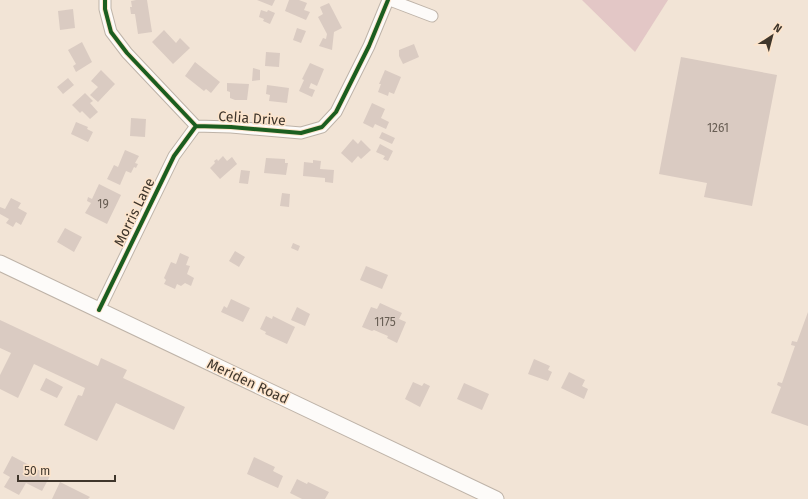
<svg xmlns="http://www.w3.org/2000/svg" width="808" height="499" font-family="'Fira Sans',sans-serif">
  <rect width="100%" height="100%" fill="#f2e4d6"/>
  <path fill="#e3c7c6" d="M582,0H668L635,52Z"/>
  <path fill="#dacbc2" d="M136,0H147L152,32L138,34L135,14H131L130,7H132L131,1Z
    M257,0H275L272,6Z
    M289,0H299L307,3L304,10L310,12L306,20L285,11Z
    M329,3L342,28L334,32L332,50L319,46L323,38L326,39L327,34L318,17L323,14L320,7Z
    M73,9L75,28L60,30L58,11Z
    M261,10L267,12L268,10L275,13L270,24L263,21L264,19L259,17Z
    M297,28L306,31L301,43L293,40Z
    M164,30L176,43L180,38L190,48L173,64L152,42Z
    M82,42L92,62L76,72L73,66L76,64L68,50Z
    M414,44L419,57L403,64L399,56V50Z
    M266,52L280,53L279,67L265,66Z
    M681,57L777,75L752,206L704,197L707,183L659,174Z
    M195,62L220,82L211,93L206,89L204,91L185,76Z
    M310,63L324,69L317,86L311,83L309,88L315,90L312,97L299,91L304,80L302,79Z
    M253,68L260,70V80L252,81Z
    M101,70L115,84L98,102L90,95L98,87L91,81Z
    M385,70L401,77L394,94L389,92L388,96L378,92L381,84H379Z
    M68,78L74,85L63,94L57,87Z
    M227,83L249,84L247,100H235L230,98V92L227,91Z
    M267,85L289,88L287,103L269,101L270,95L266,94Z
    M85,93L93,101L90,103L98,112L90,119L82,111L80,113L72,105Z
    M372,103L385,109L381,118L389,122L386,129L375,124L373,128L363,123Z
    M131,118L146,119L145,137L130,136Z
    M76,122L88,127L87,129L93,132L88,142L71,134Z
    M382,132L395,138L392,144L379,138Z
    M353,139L358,144L361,140L371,150L361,159L358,156L352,163L341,153Z
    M380,144L393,151L388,161L383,159L385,156L376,152Z
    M125,150L139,156L135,163L138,164L136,168L134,167L131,173L126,171L120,185L107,179L114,165L118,167Z
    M223,156L227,161L232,157L237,164L220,179L210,168L215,163L214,161L217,159L218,161Z
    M266,158L285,159V163H288L286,175L264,173Z
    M313,160L321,161L320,169L334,170L333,183L325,182V178L303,176L304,162L313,163Z
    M241,170L250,171L248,184L239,183Z
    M99,184L121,195L107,224L85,213L91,203L87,201L88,197L92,199Z
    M282,193L290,194L289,207L280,206Z
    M11,198L21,203L18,208L27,213L21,225L16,222L13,227L6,223L9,219L0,214V207L5,209Z
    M65,228L82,237L74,252L57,242Z
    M293,243L300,246L298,251L291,248Z
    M235,251L245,257L239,267L229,261Z
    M180,253L189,257L186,265L190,266L187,274L194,278L191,286L185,283L181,286L177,284L175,289L164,284L166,280L164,278L171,262L176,264Z
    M366,266L388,275L382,289L360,280Z
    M231,299L250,308L243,322L221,312L224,306L227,308Z
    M380,303L402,313L399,319L406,322L397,343L387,338L388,336L374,330L372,331L362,327L371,307L377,309Z
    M297,307L310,314L305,326L291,320Z
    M808,312V426L771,413L781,387L777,385L778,382L782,383L795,346L791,345L792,341L797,342Z
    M266,316L272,319L273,316L295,327L287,344L265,334L266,332L260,329Z
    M0,320L98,366L101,358L127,370L123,378L185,407L174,430L116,403L97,441L64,425L78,395L82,396L85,388L34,364L18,398L0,389V375L11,353L0,348Z
    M534,359L550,366L548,370L552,372L548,381L528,374Z
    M569,372L585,380L582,386L588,389L584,399L561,388Z
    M46,378L63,387L57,398L40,390Z
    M413,382L422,386L424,383L430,386L420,407L405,399Z
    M464,383L489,394L482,410L457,399Z
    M12,456L50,476L42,491L26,483L19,495L4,487L10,477L3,473Z
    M254,457L275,467L273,471L283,476L278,488L247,474Z
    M297,479L307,484L308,482L329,492L325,499H302L290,493Z
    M60,482L90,497L88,499H52Z"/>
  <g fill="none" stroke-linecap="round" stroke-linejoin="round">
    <g stroke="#beb3a8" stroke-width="13">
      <path id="street" d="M105,0V9L111,32L127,53L196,126L231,127L301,133L322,127L336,112L369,46L388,0
        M390,0L432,16
        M99,310L174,156L196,126"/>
    </g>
    <g stroke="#beb3a8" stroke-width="17">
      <path id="secondary" d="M0,263L496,499"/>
    </g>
    <use href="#street" stroke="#fdfbf9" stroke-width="11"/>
    <use href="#secondary" stroke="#fdfbf9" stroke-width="15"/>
    <g stroke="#fde4cb" stroke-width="6">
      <path id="cycleway" d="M105,0V9L111,32L127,53L196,126L231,127L301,133L322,127L336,112L369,46L388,0
        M99,310L174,156L196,126"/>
    </g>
    <use href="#cycleway" stroke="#1b5e20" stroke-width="4"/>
  </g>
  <g text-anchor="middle" stroke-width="3" stroke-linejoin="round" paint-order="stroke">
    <g font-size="12" fill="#685e54">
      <text x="718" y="132">1261</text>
      <text x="103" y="208">19</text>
      <text x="385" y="326">1175</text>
    </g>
    <g font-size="14" fill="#3f362c" stroke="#fde4cb">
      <text transform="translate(252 118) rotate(4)" y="5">Celia Drive</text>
      <text transform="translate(134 212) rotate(-64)" y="5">Morris Lane</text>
      <text transform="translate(248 381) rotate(25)" y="5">Meriden Road</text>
    </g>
  </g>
  <g transform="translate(772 36) rotate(36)" stroke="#fde4cb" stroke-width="3" paint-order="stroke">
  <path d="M0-3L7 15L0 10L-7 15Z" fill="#3f362c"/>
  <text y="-6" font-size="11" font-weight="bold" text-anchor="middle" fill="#3f362c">N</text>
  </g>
  <path d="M18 475v6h97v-6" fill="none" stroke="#3f362c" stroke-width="2"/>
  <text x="24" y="475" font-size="12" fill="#3f362c" stroke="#fde4cb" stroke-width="3" paint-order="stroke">50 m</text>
</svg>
